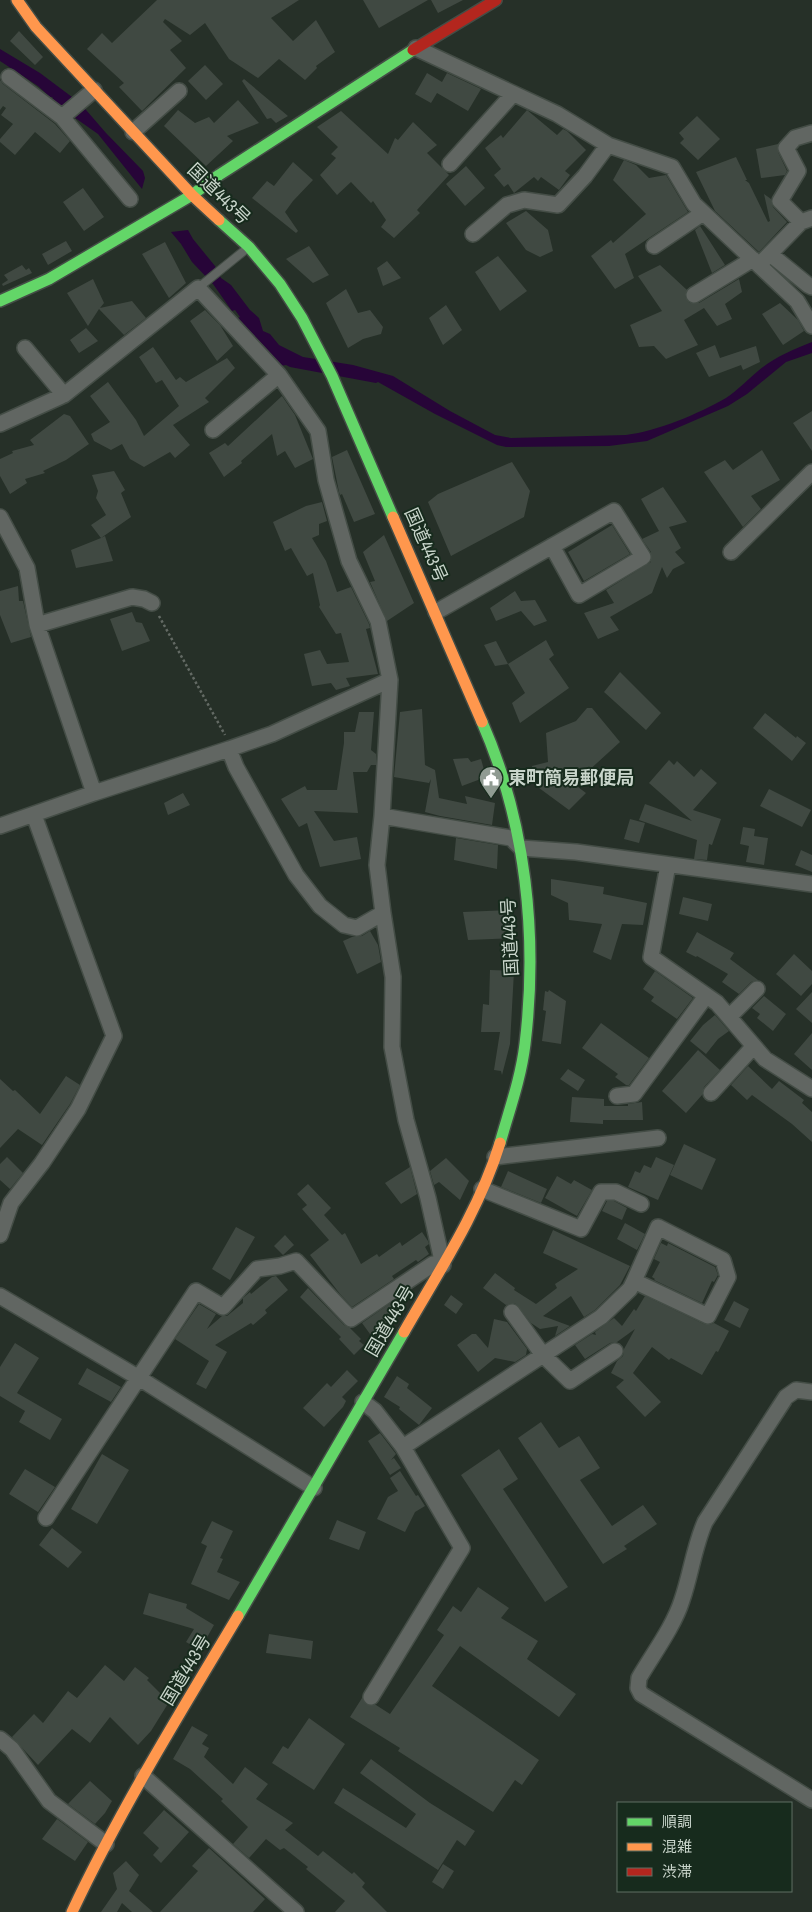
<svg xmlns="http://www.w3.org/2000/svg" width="812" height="1912" font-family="'Archivo Narrow','Noto Sans JP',sans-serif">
  <rect width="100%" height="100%" fill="#263028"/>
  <path fill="#270538" d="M0,49L40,73L80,103L106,133L143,171L145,178L142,189L98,134L71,115L52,98L53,97H50L38,86L0,61Z
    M188,230L193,239L215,266L221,278L231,285L250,310L259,318L263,331L270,334L279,345L303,357L353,365L393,376L450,411L495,435L511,438L626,435C658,431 698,414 726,398C738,390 747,380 758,371C775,357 792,350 812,342V353L786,362L747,394L728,406L647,441L609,446L506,447L497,445L435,414L378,382L376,383L290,367L286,365L280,366L254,341L250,333L238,318L240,317L235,310L232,311L213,284L192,262L181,244L171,232Z"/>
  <path fill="#404942" d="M157,0H299L271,18L293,41L316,20L335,52L316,66L317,68L305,80L279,59L258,78L229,59L205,23L190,35L165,19L163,22L182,41L170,50L186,68L142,111L119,87L124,83L87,49L102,33L112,43Z
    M363,0H428L379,28Z
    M431,0H463L438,13Z
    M19,31L43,57L35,65L10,41Z
    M205,65L223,84L206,100L188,81Z
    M427,73L442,82L447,73L481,89L468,111L437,93L431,103L415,94Z
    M244,79L288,116L276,123L271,118L267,119L242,81Z
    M0,80L3,84L55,124L70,141L60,153L35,132L15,155L0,142V139L13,124L1,115L6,108L3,106L0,110Z
    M238,100L259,123L227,136L233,141L206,166L164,126L178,110L195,123L209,117L214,123Z
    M527,110L557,135L563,129L567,131L586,150L565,171L570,175L559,190L541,177L538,181L534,177L514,193L508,184L504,187L494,175L501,169L485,148L501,135L503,138Z
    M341,111L388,154L395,138L398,140L413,122L437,145L427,153L449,175L417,210L420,213L394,238L381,227L386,220L373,201L371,203L351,182L337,195L320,175L336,158L331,154L338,147L317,127Z
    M697,116L720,139L698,160L680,143L684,139L679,133Z
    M778,144V152L787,171L785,175L761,178L756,149Z
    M736,157L747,180H745L749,183L768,222L770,221L764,194L771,199L773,207L787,222L759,252L715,211L696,172Z
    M624,160L636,165L649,178L666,175L688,212L625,254L634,278L615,289L591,256L611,240L613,243L646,214L613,180Z
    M293,162L313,180L293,201L285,212L298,231L296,233L252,198L267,181L274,186Z
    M466,166L485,188L465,206L446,184Z
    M83,188L104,217L84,231L63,202Z
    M526,211L548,230L553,251L540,257L526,250L506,223Z
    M700,226L725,265L712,273L695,230Z
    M66,241L72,251L48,265L42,254Z
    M165,242L186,283L169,298L142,254Z
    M309,246L329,275L313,283L286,259Z
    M498,256L527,291L500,311L475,272Z
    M387,261L401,278L383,286L377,268Z
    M22,265L26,270L29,268L32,273L3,286L2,284L8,280L4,275Z
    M660,265L687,290L685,296L690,303H699L739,279L742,292L725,304L732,319L717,326L704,308L684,320L698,345L666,359L654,346L639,347L630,325L662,311L638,276Z
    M93,279L104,303L100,308L132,301L146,318L124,335L99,309L88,326L67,293Z
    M346,289L358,313L370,310L383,327L381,334L363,339L348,348L326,303Z
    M780,303L798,320L804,331L783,345L762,314Z
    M446,305L462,330L443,345L429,318Z
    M205,310L220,325L233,346L217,361L190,321Z
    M86,328L98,341L79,353L70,340Z
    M715,345L720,358L756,346L760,362L743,370L741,365L709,377L696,353Z
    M153,347L176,380L180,377L186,382L227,358L235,368L205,398L209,402L173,425L190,445L175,458L170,452L144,467L130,459L122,444L111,450L94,441L91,434L110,422L90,396L108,382L136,420L144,436L179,406L162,380L156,383L139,357Z
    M282,396L295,415L313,459L295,468L285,451L277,456L272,434L241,461L242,463L224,477L209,453L225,443L228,446Z
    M812,411V451L793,423Z
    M64,414L70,416L89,444L66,460L43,471L45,473L25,479L27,483L10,494L0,476V459L13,453L12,451L34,445L30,440Z
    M347,450L375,514L354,522L342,494L340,495L339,492L332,457Z
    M762,450L780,480L751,496L761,509L743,527L704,472L725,460L733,470Z
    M512,462L530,491L524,517L451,556L428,502L438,494Z
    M114,471L125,490L121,493L131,517L101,538L105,536L113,561L76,568L71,550L101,538L91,525L106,515L96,498L98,491L92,475Z
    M663,487L687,522L669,527L681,548L675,552L685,563L673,569L667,578L662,567L652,593L610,617L619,630L598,639L584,613L614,603L606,590L651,562V552L642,539L659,531L641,499Z
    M322,502L327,521L319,524V535L312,538L326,561L337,592L351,587L369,624L370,628L366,629L378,674L346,678L350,686L336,690L331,683L312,686L304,654L320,650L327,664L349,662L341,633L336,634L319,607L320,605L313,573L307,576L291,548L285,551L273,522L306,506Z
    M612,525L630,554L584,581L568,552Z
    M384,535L414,603L387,621L370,582L375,581L363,552Z
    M18,586L19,601H23L31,637L11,643L0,615V591Z
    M515,591L521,601L535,600L547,621L534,626L521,611L496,621L490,608Z
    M132,612L136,622L142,623L150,641L122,651L110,619Z
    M546,640L554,655L549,659L569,688L520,723L512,703L525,693L508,664Z
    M496,641L508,664L495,666L484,645Z
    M620,672L661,713L646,730L604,692Z
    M587,708H592L620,742L574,784L586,793L569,810L535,785L532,766L548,762L546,733L576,721Z
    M422,709L425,765L435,770L439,798L467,804L465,796L495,803L492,825L440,816L425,812L431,779L429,783L394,777L400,712Z
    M359,712H374L371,750L376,754V765H371L367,772H353L358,813L314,811L334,841L357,837L361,859L320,867L307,823L299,827L281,799L305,786L307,790H337L344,743V732H355Z
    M765,713L796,738L797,736L806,743L792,761L753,728Z
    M468,758L471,762L481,759L486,777L462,786L453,759Z
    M669,760L674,765L677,761L694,777L701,769L717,783L693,810L721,819L712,845L709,844L707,860L694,859L697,840L639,820L645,804L692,821L649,783Z
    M769,789L811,810L802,827L760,806Z
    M183,793L190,805L168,815L164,803Z
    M630,819L645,823L639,843L624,839Z
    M743,827L755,829L754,836L768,838L764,865L746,862L749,846L740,844Z
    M456,838L498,845L497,869L454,860Z
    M801,850L812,855V872L795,865Z
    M551,879L604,887L603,894L647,903L643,925L622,924L611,960L593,952L602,924L569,920L568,903L551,895Z
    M683,897L712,904L708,921L679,914Z
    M512,910L514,938L468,940L463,912Z
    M370,931L378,945L381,962L357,974L343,941L352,937L362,936Z
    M697,932L734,953L730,959L758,980L751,982L739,994L722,982L728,974L697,956L696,957L686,952Z
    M794,954L812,971V984L801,996L776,974Z
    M490,970L514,971L510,1044L502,1075L501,1071L494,1070L500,1032H481L483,1004L489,1005Z
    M655,971L693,998L677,1019L651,1001L654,997L643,989Z
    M549,990L566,1001L561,1044L542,1041L546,1011L543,1010L545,991L548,992Z
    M812,992V1023L796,1009Z
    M764,996L786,1014L773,1031L757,1018L760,1014L752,1008Z
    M715,1015L729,1031L718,1039L706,1054L690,1041L703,1025Z
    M601,1023L649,1058L629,1085H626L615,1077L618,1074L582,1048Z
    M812,1033V1070L794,1054Z
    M698,1050L720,1070L704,1087L702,1095L686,1113L662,1091Z
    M748,1066L772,1089L779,1081L804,1100L802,1103L812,1112V1142L792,1124L752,1095L747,1100L731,1085Z
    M568,1069L585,1080L578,1091L560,1079Z
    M66,1076L80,1085L70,1104L42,1145L18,1129L0,1148V1079L13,1091L15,1090L40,1114Z
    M572,1097L604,1099V1106H628V1104L642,1102L643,1120H603V1124L570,1122Z
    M684,1144L716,1159L702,1190L670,1175Z
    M7,1157L23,1173L10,1189L0,1180V1164Z
    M656,1157L674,1165L658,1200L628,1187L635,1171L640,1173L644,1165L651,1168Z
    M446,1158L469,1181L460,1200L439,1182L434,1185L430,1171Z
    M410,1167L417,1194L401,1204L385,1183Z
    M508,1171L547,1189L541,1203L501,1187Z
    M557,1176L571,1184L574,1180L592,1190L577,1216L545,1198Z
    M308,1184L331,1208L324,1215L342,1235L345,1233L361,1264L377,1254L379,1257L400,1242L402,1246L422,1232L428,1241L429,1244L425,1247L429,1254L418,1262L416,1260L392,1276L394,1279L352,1307L340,1294L310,1255L329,1240L302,1209L307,1205L297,1194Z
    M607,1201H614L627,1208L622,1220L602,1211Z
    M625,1223L645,1234L637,1250L617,1239Z
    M236,1227L255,1237L230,1280L212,1269Z
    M553,1230L630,1266L620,1285L595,1310L584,1317L571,1296L543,1316L570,1326L555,1336L558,1326L540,1329L531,1323L516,1304L512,1303L506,1305L483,1288L495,1273L515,1288L514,1290L536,1304L557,1288L555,1284L578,1269L543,1253Z
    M285,1235L294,1245L283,1255L274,1246Z
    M661,1243L667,1246L668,1243L715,1267L718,1275L714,1282L712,1281L702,1303L654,1280L655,1279L652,1277L660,1262L654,1259Z
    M276,1276L288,1290L265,1310L267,1313L253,1325L251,1323L215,1345L227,1352L206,1389L196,1384L209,1361L175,1339L199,1304L216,1314L207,1329L222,1316H227L243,1303V1298L250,1292L251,1294L272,1277Z
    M308,1288L344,1325L350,1328L361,1339L359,1341L364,1345L354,1355L339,1339L341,1337L300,1297Z
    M451,1295L463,1304L456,1314L444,1305Z
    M645,1296L704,1324L709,1325L714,1323L729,1331L718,1352L716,1351L702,1375L671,1358L669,1360L652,1347L633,1373L661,1402L645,1417L616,1387L624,1380L611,1373L617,1361L623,1356L624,1349L635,1329L617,1342L610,1343L585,1359L575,1345L592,1334L596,1335L595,1332L614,1318L622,1326L634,1309L636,1311Z
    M734,1301L749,1309L740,1328L724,1320Z
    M392,1302L398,1311L394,1319L370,1334L362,1323Z
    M494,1319L507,1322L527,1349L526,1355L515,1362L495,1358L478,1372L457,1345L472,1334H476L488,1348Z
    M15,1343L39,1358L17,1393L62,1419L50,1440L19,1422L25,1411L0,1396V1367Z
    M87,1368L121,1387L111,1402L78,1384Z
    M347,1370L358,1381L342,1397L346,1401L343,1407L324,1427L303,1408L327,1383L331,1387Z
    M397,1376L409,1384L407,1388L432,1408L419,1425L399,1409L400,1407L384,1397Z
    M541,1422L559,1448L579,1436L600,1468L580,1480L612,1526L643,1505L657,1524L624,1546L627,1549L603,1564L518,1438Z
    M380,1433L396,1454L391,1460L394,1458L401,1468L390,1475L368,1441Z
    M499,1449L518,1479L503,1489L568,1587L545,1602L461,1475Z
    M102,1454L129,1470L97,1524L71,1509Z
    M25,1469L55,1487L38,1512L9,1494Z
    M400,1471L416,1496L418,1495L425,1506L415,1512L405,1532L377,1519L388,1497L398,1491L390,1478Z
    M337,1520L366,1532L359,1550L329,1539Z
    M212,1521L233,1531L220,1558L223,1559L217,1572L240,1582L229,1600L191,1584L207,1546L201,1543Z
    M52,1528L82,1552L68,1568L39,1545Z
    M478,1587L509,1608L501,1618L538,1641L527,1659L576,1694L559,1717L460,1646L432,1686L539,1760L522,1785L515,1780L493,1812L398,1751L400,1748L350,1717L362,1698L367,1705H376L390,1714L444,1635L437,1630L453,1606L461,1612Z
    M149,1593L187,1604L186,1608L214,1625L200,1650L186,1642L194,1629L143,1614Z
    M269,1634L313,1641L311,1659L266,1653Z
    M105,1665L124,1681L135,1667L149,1678L147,1680L169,1702L151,1731L138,1745L110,1717L90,1743L72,1729L38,1765L12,1737L34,1714L43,1723L68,1691L77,1698Z
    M309,1718L345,1744L314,1790L272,1763L283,1746L288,1749Z
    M192,1726L208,1735L202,1744L209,1748L204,1757L233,1784L245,1767L268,1784L256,1799L293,1823L285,1830L318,1856L323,1851L352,1874L354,1872L365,1883L362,1887L387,1912H335L345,1901L306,1869L308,1867L284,1848L280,1850L266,1839L249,1858L233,1844L248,1827L221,1801L223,1799L190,1769L173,1759Z
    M371,1759L430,1803L475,1831L465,1846L457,1840L438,1870L334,1803L343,1788L406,1828L416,1814L360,1773Z
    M90,1781L112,1801L105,1813L95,1824L68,1804Z
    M164,1810L189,1832L161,1863L153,1855L159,1848L143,1833Z
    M57,1819L88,1842L75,1861L42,1839Z
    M209,1848L265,1899L253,1912H160L198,1871L192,1866Z
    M126,1861L139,1875L129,1891L153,1912H132L122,1903L117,1912H101L117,1889L113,1873Z
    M443,1864L454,1871L443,1889L432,1882Z"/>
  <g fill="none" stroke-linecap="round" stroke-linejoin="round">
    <g stroke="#444d46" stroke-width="10">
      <path id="lane" d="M198,288L245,250"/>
    </g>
    <g stroke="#444d46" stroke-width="18">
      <path id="street" d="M416,48L557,114L608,145L672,167L694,204L797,301L812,326
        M9,77L62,117L94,90
        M62,117L130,199
        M133,132L179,91
        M450,164L513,94
        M801,222L780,201L798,171L786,148L795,138L812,133
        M473,234L507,205L524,200L558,205L585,176L608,145
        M654,246L703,213
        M770,254L808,285L812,287
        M759,265L801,222L812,218
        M694,295L753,259
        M25,348L64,395
        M279,375L318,431L326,480L349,561L378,621L390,680
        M0,424L64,395L198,288L279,375L213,430
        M0,517L27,568L37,625L94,793
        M731,552L812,472
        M436,612L614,511L643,557L579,595L552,546
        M37,625L132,597L144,599L152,603
        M229,749L272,734L390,680L382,816
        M0,826L94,793L229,749L236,767L296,875L320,906L344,925L357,928L383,913L377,865L382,816L511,838L521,848L576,852L812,884
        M668,865L651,957L717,1003L765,1059L812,1089
        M729,1017L757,989
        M711,1093L754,1046
        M617,1096L634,1094L706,996
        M495,1157L658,1138
        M482,1189L581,1229L601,1192H616L641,1204
        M0,1235L11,1203L42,1163L78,1109L114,1036L34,815
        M0,1296L139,1378L314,1488
        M512,1312L543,1355L570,1381L615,1351
        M812,1392L796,1390L786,1397L705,1522C694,1547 691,1574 682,1600C674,1626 653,1654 639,1678L638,1688L641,1694L812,1800
        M363,1402L375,1411L403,1447L462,1548L371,1697
        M403,1447L601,1317L630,1289L634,1281L658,1227L723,1260L728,1277L708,1316L634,1281
        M46,1518L196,1291L223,1307L257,1269L280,1266L296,1261L351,1319L433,1264L443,1265L428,1198L406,1120L392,1047L393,977L383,913
        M0,1739L12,1749L49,1801L106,1844
        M143,1776L296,1912"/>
    </g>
    <g stroke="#444d46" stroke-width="14">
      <path id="fast" d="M219,220L249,247L280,284L302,318L332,376L393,517
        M0,301L49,279L192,195L219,175L413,50
        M482,722C526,822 538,936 525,1044C521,1078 509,1111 500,1143
        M238,1616L404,1332"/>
    </g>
    <g stroke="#444d46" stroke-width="14">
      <path id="slow" d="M17,0L36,27L192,195L219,220
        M393,517L482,722
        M404,1332C439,1271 479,1211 500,1143
        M72,1912C120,1810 180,1713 238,1616"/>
    </g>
    <g stroke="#444d46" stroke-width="14">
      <path id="jam" d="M413,50L496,0"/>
    </g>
    <path stroke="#636a64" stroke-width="2.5" stroke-dasharray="2.5 2.5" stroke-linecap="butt" d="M159,616L225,735"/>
    <use href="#lane" stroke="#616662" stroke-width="8"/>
    <use href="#street" stroke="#616662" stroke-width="15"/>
    <use href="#fast" stroke="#63d668" stroke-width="11"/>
    <use href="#slow" stroke="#ff974d" stroke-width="11"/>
    <use href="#jam" stroke="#b3261e" stroke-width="11"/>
  </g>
  <defs>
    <g id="civic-pin" transform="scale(1.25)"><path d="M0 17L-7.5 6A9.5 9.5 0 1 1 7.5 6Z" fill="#909b92" stroke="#172b1d"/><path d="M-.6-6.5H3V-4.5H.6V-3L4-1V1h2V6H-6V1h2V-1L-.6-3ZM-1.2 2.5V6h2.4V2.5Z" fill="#fff"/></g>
  </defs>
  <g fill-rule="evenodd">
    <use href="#civic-pin" x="491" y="778"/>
  </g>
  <g text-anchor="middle" stroke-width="4" stroke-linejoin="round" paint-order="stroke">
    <g font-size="18" fill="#c9d5cb" stroke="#172b1d">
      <text transform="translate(219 194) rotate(44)" y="6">国道443号</text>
      <text transform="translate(426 545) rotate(66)" y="6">国道443号</text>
      <text transform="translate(510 937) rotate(-93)" y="6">国道443号</text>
      <text transform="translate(390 1321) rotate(-60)" y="6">国道443号</text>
      <text transform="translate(186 1670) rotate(-59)" y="6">国道443号</text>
    </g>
    <g font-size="18" font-weight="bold" fill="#c9d5cb" stroke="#172b1d" text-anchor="start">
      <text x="508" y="784">東町簡易郵便局</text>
    </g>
  </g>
  <rect x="617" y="1802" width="175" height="90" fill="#172b1d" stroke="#5e6f63"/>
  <rect x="627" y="1818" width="25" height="8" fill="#63d668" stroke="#5e6f63"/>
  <text x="662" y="1827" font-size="15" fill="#c9d5cb">順調</text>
  <rect x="627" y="1843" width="25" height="8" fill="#ff974d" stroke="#5e6f63"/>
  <text x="662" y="1852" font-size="15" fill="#c9d5cb">混雑</text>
  <rect x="627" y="1868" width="25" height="8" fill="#b3261e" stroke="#5e6f63"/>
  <text x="662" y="1877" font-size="15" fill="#c9d5cb">渋滞</text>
</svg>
